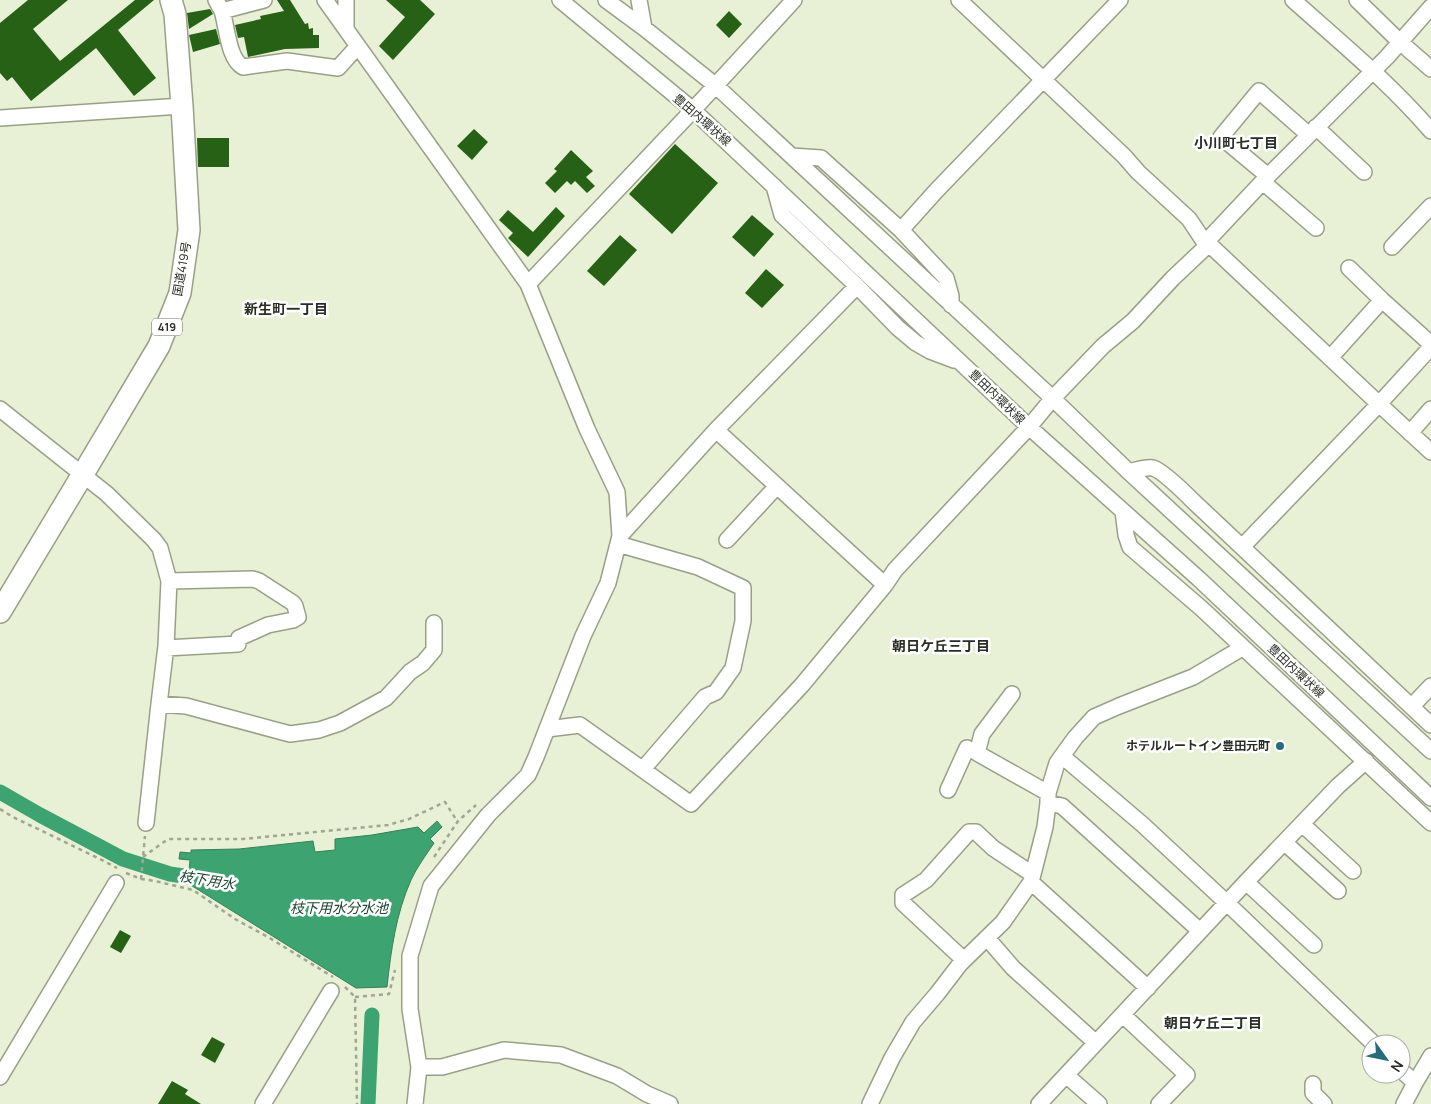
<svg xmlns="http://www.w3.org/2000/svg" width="1431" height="1104" font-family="Manrope,'Noto Sans JP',sans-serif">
  <rect width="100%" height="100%" fill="#e8f0d5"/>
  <path fill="#3da370" stroke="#378059" d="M437,821L442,827L430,839L434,843C426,855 417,867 411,880C396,914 391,950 387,987L356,988L189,884V881L170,880L171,869L189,870L190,860L179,859L180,852L191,853V850L239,849L313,841L315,852L335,850V839L372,835L418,827L424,833Z"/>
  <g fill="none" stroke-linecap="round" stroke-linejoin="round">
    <path stroke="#3da370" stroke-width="15" d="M0,792L40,815L123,859L170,874L190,877
      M368,1104L372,1015"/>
  </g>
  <path fill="#276115" d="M28,0H68L33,29L60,61L135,0H154L118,30L156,78L134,96L96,48L31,101L12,77L7,81L0,73V23Z
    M277,0H290L305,24L308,23L309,29L313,28V35H319V48L285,49L248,57L244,37L238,38L235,25L261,19L260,16L284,11Z
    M386,0H420L435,14L393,60L379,46L405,17Z
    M210,9L213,14L189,29L187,13Z
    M729,11L742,24L729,38L716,25Z
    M216,29L220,44L193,52L189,35Z
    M474,129L488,142L472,160L457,146Z
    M197,138H229V167H198Z
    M675,144L718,183L672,234L629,194Z
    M571,150L593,171L586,177L595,186L587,193L575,181L571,185L567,181L555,193L545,183L557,171L554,169Z
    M556,207L565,216L528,257L508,238L513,233L499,220L508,210L533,232Z
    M752,215L774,234L754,257L732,237Z
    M620,235L637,250L604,286L587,271Z
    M766,269L784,285L762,308L745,293Z
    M120,930L131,936L121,953L110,947Z
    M212,1037L225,1044L215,1063L201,1055Z
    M172,1081L188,1090L185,1094L201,1104H158Z"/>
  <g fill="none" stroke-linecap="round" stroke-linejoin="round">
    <g stroke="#99a087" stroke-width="18">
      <path id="minor" d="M216,0C218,4 220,7 222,11C227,26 228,59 243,67L287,61L338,68L358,46
        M325,0L528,284L587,429L617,492L620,536L608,583L583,636L536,757L528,775L488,815L431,886L410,956V1009L419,1067L415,1104
        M560,0L693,110L1029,427L1199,579L1431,798
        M606,0L644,28L715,85L1048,394L1129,472L1431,751
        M639,0L644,28
        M959,0L1124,156L1138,172L1189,219L1205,243
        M1293,0C1340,42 1390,83 1431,131
        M1357,0L1400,42L1431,69
        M222,11L264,0
        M346,29V0
        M0,118L182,106
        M1316,127L1364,172
        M792,156L821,158L901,230L946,278L951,296V305
        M1268,176L1221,137L1259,91L1309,135
        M1263,182L1316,228
        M774,186L782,215L857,286L898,328L916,343L930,351L954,360
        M901,230L936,191L1120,0
        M1205,243L1268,176L1387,57L1431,7
        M1205,243L1209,244L1379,404L1431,452
        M1392,247L1431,206
        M1349,268L1382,300
        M528,284L693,110L794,0
        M1330,358L1382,300L1431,344
        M0,409L107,494L154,540L160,548L169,581L166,646L159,704L146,823
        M716,430L885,585
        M1410,433L1431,409
        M1129,472C1136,470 1146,467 1153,468C1163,471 1185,493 1193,501L1431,725
        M1123,511L1126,535L1130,547L1201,608L1431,823
        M620,536L716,430L857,286
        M727,540L777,486
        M618,544L698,567L743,588V621L733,668L716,692L705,697L643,769
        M1242,547L1379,404L1431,347
        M166,648L238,644L239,638L268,625L293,620L298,617L295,606L293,603L259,581L253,579L169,581
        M1012,694L982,734L977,753L1048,793
        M159,704L186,706L290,734L319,730L340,723L386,698L410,672L423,663L434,650V623
        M1412,706L1431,686
        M547,729L580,725L691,804L802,685L885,585L895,570L1029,427L1053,398L1103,346L1133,321L1173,278L1209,244
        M1062,756L1142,824L1227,903L1374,1044
        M948,790L967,748
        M1048,803L1062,806L1200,931
        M1302,824L1353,871
        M1285,843L1338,891
        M1031,882L1148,988
        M1246,882L1314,945
        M987,938L1013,968L1096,1043
        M964,960L903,903V895L926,880L969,832H976L993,848L1032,874
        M1123,1015L1187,1075L1159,1104
        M419,1067H442L504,1050L561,1055L617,1076L647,1094L670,1104
        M1401,1070L1415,1083
        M1066,1075L1099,1104
        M0,1077L116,883
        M1313,1084V1093L1324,1104
        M263,1104L331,991
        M870,1104L892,1058L913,1022L937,994L960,964L1003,922L1031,882L1045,827L1048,803V793L1057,763L1075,738L1094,717L1119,706L1193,677L1242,648
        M1039,1104L1246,882L1338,786L1366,761
        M1404,1104L1415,1083L1431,1056"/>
    </g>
    <g stroke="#99a087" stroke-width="24">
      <path id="highway" d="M0,612L83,474L159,346L180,293L189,230L182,106L175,14L171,0"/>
    </g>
    <path stroke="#a0a691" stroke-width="2.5" stroke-dasharray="4 4" stroke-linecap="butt" d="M0,809L13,817L98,858L117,868
      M143,857L168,839H243L388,825L409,819L445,802L457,821
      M434,857L458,821L476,805
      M126,873L141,879L155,881L193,890L235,919L268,937L333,977
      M141,879L145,836
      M345,987L355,997L357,1104
      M355,997L389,994L395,970"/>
    <use href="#minor" stroke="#fff" stroke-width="15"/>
    <use href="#highway" stroke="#fff" stroke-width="21"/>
  </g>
  <circle fill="#266c7b" stroke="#fff" stroke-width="2" cx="1280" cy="746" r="5"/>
  <g text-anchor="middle" stroke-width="5" stroke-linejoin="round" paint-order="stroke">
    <rect fill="#fff" stroke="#6a6c65" stroke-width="1" x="152" y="318.5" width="30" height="17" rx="4"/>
    <g font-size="11" font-weight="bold" fill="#2a2d23">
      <text x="167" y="331">419</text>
    </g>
    <g font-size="12" fill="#2a2d23" stroke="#fff">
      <text transform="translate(702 120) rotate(41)" y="4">豊田内環状線</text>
      <text transform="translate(182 269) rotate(-80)" y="4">国道419号</text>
      <text transform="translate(997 397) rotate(44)" y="4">豊田内環状線</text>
      <text transform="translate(1296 671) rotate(43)" y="4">豊田内環状線</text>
    </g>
    <g font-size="12" font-weight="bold" fill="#2a2d23" stroke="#fff" text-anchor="end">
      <text x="1270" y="750">ホテルルートイン豊田元町</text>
    </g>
    <g font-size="14" font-weight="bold" fill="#2a2d23" stroke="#fff">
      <text x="1236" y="148">小川町七丁目</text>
      <text x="286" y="314">新生町一丁目</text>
      <text x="941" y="651">朝日ケ丘三丁目</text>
      <text x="1213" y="1028">朝日ケ丘二丁目</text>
    </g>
    <g font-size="14" font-style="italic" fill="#1c4630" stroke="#fff">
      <text transform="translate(207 880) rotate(9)" y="5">枝下用水</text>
      <text x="339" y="913">枝下用水分水池</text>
    </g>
  </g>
  <g transform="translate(1386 1059) rotate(123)"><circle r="24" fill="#ffffff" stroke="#aaaba7"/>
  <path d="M0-4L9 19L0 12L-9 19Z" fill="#266c7b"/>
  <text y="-8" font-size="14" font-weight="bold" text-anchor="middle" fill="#2a2d23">N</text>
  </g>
</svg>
